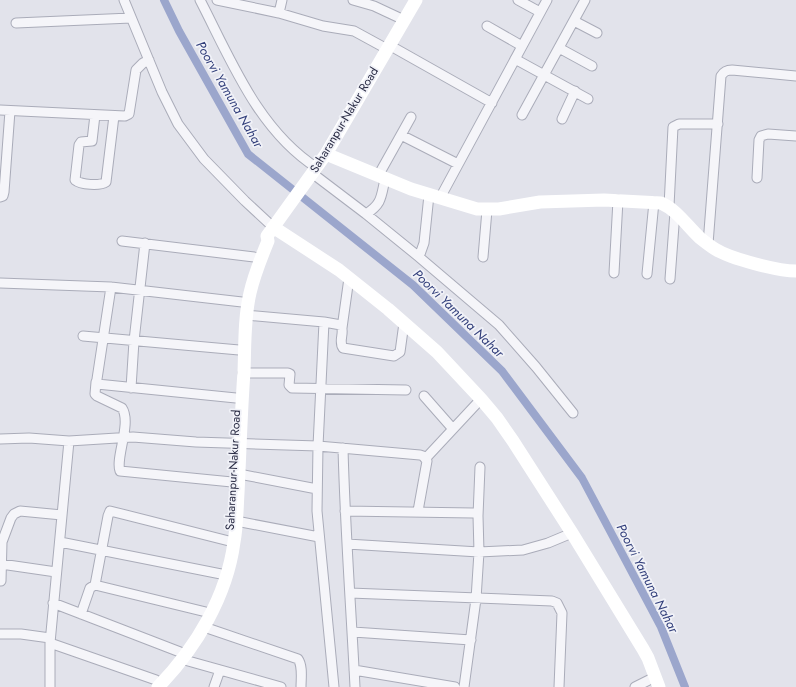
<svg xmlns="http://www.w3.org/2000/svg" width="796" height="687" font-family="Jost,sans-serif">
  <rect width="100%" height="100%" fill="#e2e3eb"/>
  <g fill="none" stroke-linecap="round" stroke-linejoin="round">
    <path stroke="#9ba6cc" stroke-width="8" d="M164,0L179,31L248,154L413,285L502,371L582,478L661,627L685,687"/>
    <g stroke="#aaacb9" stroke-width="11">
      <path id="street" d="M124,0L162,92L178,124L204,159L245,201L273,227
        M200,0C231,60 258,130 317,168
        M217,0L279,13L323,26L354,31L387,49
        M353,0L374,6L404,20
        M518,0L540,12
        M279,13L282,0
        M574,21L597,33
        M16,23L131,18
        M487,26L522,46
        M389,45L492,103
        M559,48L592,66
        M515,59L588,99
        M0,110L125,116L129,114L136,70L143,63L149,60
        M95,115L92,141L81,142L79,145L75,180C81,185 100,186 106,182L114,116
        M522,115L585,0
        M562,119L575,91
        M401,135L458,164
        M312,173L366,214L419,257L499,325L536,367L573,413
        M378,176L411,117
        M757,178L759,140L761,136L768,134L796,136
        M0,197L3,196L4,192L10,111
        M440,198L547,0
        M669,206L673,127L679,124H718
        M366,214C382,204 381,197 385,179
        M122,241L254,257
        M708,244L721,76C724,71 727,70 732,70L796,76
        M419,257L424,243L429,195
        M483,257L487,210
        M614,273L618,200
        M647,274L654,202
        M670,279L675,212
        M0,283L111,287L242,302
        M111,287L97,379V384L236,398
        M246,315L324,322L318,446L317,511L334,687
        M324,322L341,325C345,333 338,341 343,348L394,356L400,352L404,323
        M342,328L349,278
        M83,336L239,350
        M243,373H288L290,374L289,385L292,388L406,390
        M96,382L95,394L97,396L122,408C132,423 115,458 120,471L232,482
        M131,388L134,341L145,243
        M424,396L453,429
        M0,439L29,438L69,441L133,437L196,442L318,446L420,455L423,456L427,461L418,511
        M343,448C345,528 351,607 355,687
        M426,458L481,399
        M239,474L317,489
        M345,511L473,513H476L478,516L479,552L476,599L464,687
        M478,516L480,467
        M236,521L319,537
        M60,542L221,574
        M347,544L479,552L523,550L548,543L572,533
        M1,564L56,572
        M1,581L2,542L11,518L14,514L20,511L62,515
        M95,585L108,516L110,511L229,541
        M350,593L552,601L557,603L562,613L559,687
        M53,603L180,652
        M81,614L90,588L95,585L206,612
        M204,627L298,659C303,666 301,679 301,687
        M353,632L471,640
        M0,634H21L50,638
        M50,643L156,680
        M181,659L281,687
        M354,670L455,687
        M50,687V643L69,441
        M214,687L220,670
        M635,687L655,677"/>
    </g>
    <use href="#street" stroke="#f5f5f9" stroke-width="9"/>
    <path stroke="#fff" stroke-width="13" d="M326,154L411,189L477,209H499L540,202L604,200L661,203C677,210 687,226 700,238C705,242 710,246 715,249C731,259 778,271 796,271
      M273,227L339,270L388,309L437,352L481,399L497,418L513,441L572,533L643,649L648,658L659,687
      M158,687C196,648 227,596 234,542C237,526 237,509 238,493C240,453 241,412 244,372C245,346 244,318 250,293C254,275 261,258 268,241L267,236L326,154L416,0"/>
  </g>
  <g text-anchor="middle" stroke-width="3.5" stroke-linejoin="round" paint-order="stroke">
    <g font-size="12" fill="#292b44" stroke="#f1f2f8">
      <text transform="translate(344 120) rotate(-59)" y="4">Saharanpur-Nakur Road</text>
      <text transform="translate(233 470) rotate(-87)" y="4">Saharanpur-Nakur Road</text>
    </g>
    <g font-size="13" font-style="italic" fill="#313e7a" stroke="#f1f2f8">
      <text transform="translate(230 94) rotate(60)" y="5">Poorvi Yamuna Nahar</text>
      <text transform="translate(459 313) rotate(44)" y="5">Poorvi Yamuna Nahar</text>
      <text transform="translate(648 578) rotate(63)" y="5">Poorvi Yamuna Nahar</text>
    </g>
  </g>
</svg>
